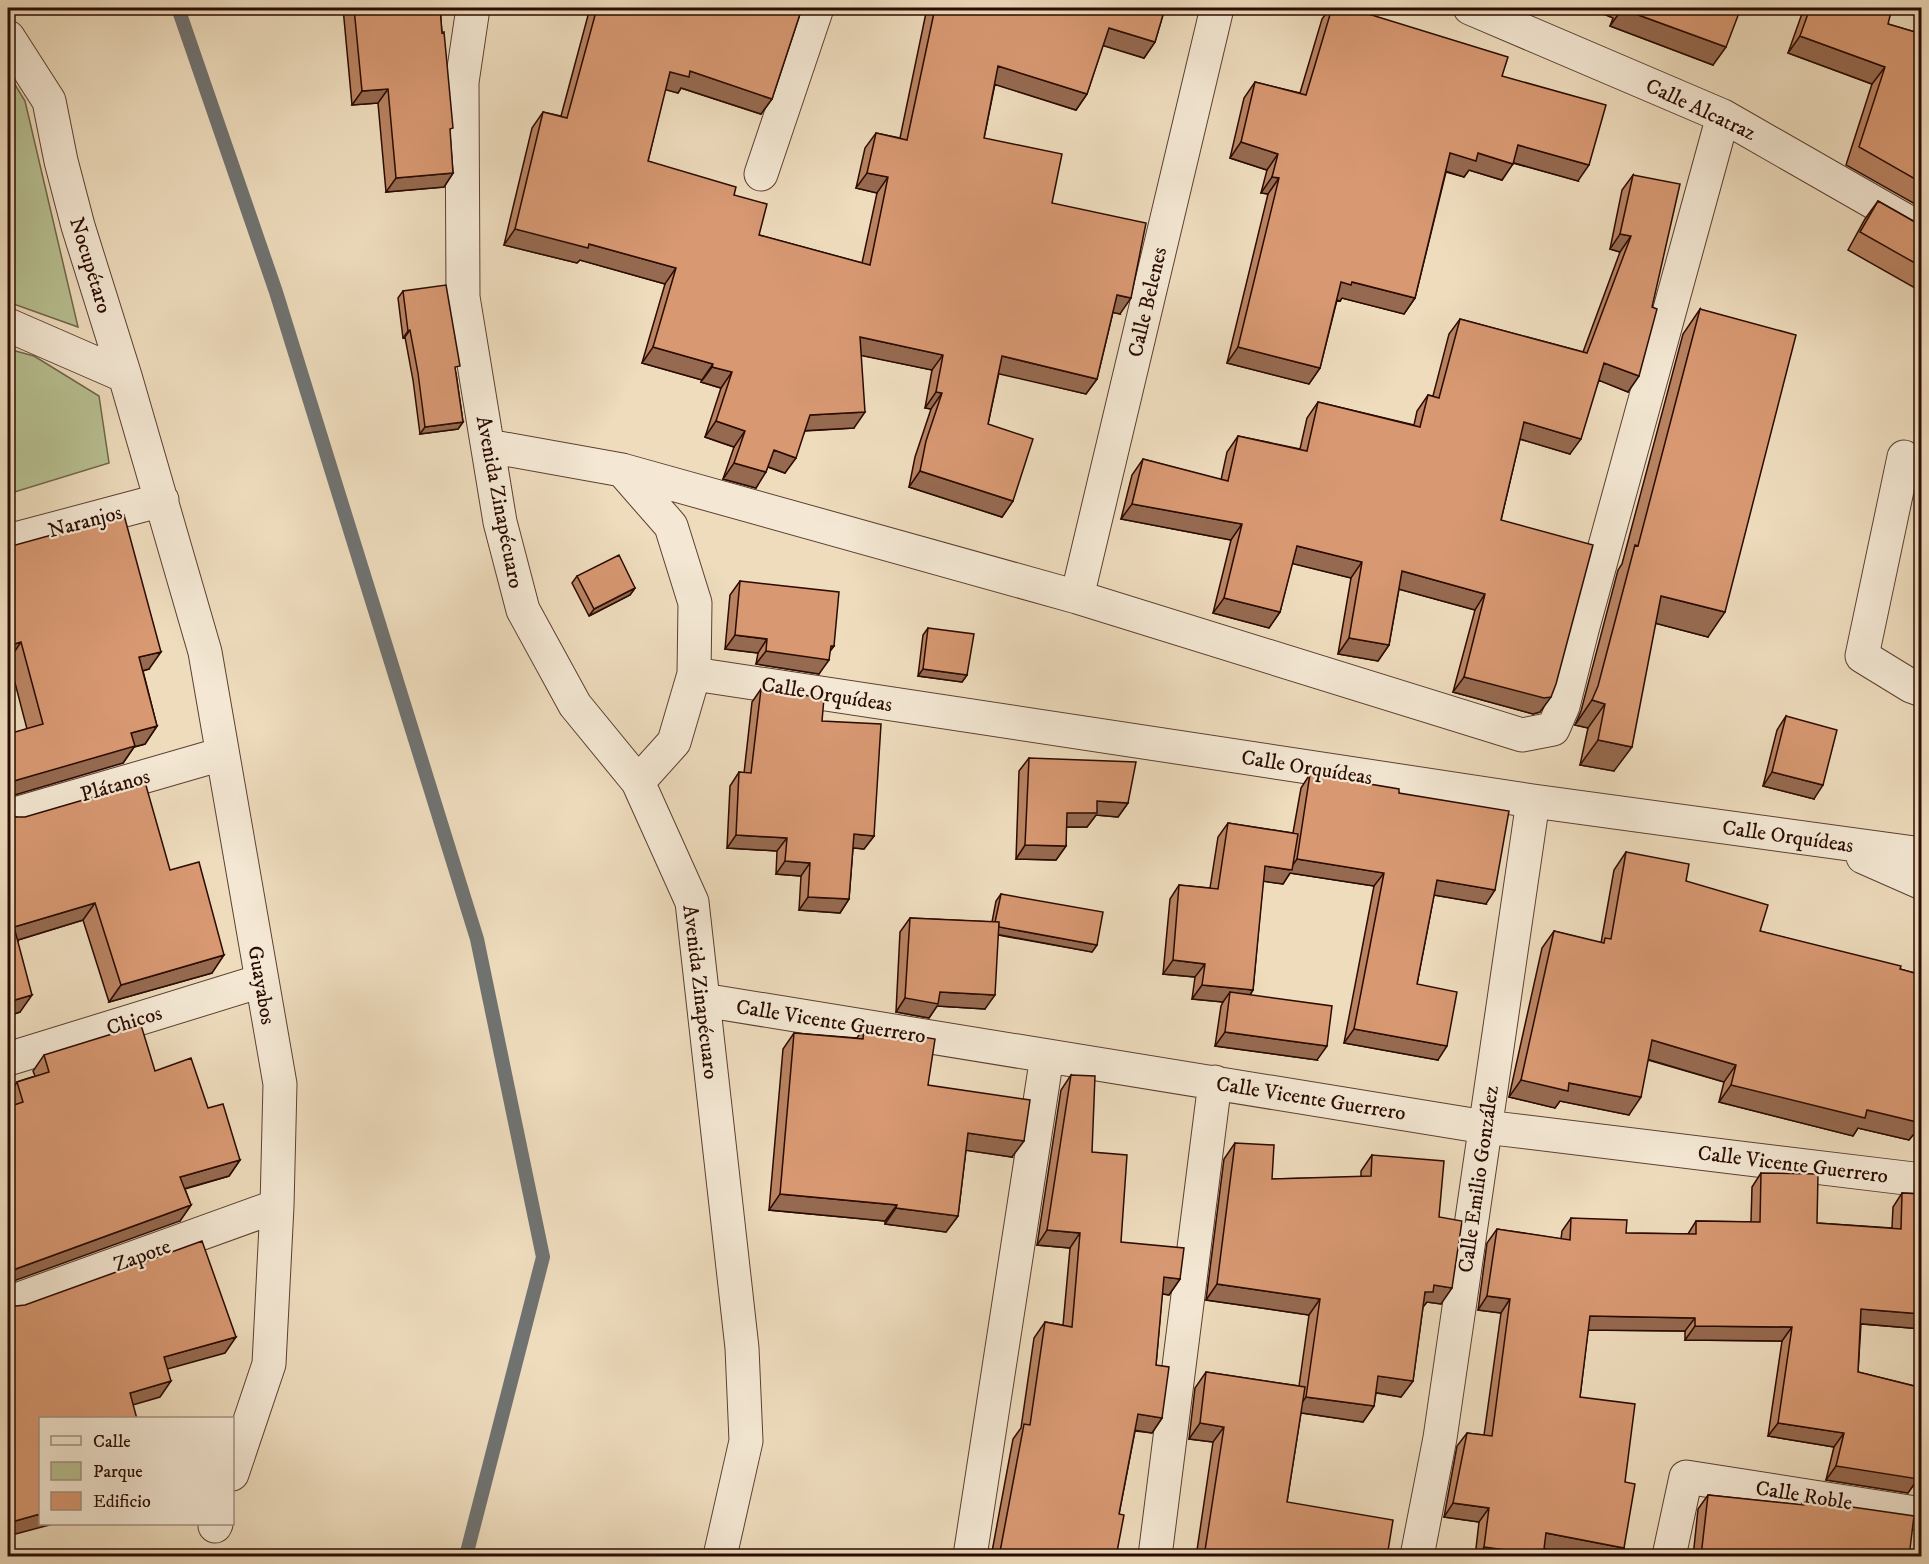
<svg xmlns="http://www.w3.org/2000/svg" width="1929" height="1564" font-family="'IM FELL DW Pica',serif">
  <rect width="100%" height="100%" fill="#eedcbd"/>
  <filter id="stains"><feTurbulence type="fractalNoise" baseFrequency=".00333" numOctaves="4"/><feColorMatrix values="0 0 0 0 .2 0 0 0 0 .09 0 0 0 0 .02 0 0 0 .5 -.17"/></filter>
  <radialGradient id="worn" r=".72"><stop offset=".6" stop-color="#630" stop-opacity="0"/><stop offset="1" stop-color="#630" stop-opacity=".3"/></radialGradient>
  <path fill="#b7c092" stroke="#71664a" stroke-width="1.5" d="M8,73L25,101L78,327L8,302Z
    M8,349L34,356L99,396L109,463L8,494Z"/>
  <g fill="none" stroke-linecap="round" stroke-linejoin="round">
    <path stroke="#707372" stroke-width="14" d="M178,8L276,292L477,939L543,1257L466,1556"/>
    <g stroke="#5c3f31" stroke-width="35">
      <path id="street" d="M473,8L462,82L463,297L500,522L523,610L575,705L638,782L692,902L742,1348L746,1441L720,1556
        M1470,8L1723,116L1922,230
        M8,37L49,101L61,161L78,226L125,376L205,652L280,1084L277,1206L269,1364L232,1474
        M761,174L817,8
        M8,325L125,376
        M488,446L622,470L1077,597L1522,735L1553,729L1563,706L1582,630L1723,116
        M1904,457L1862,656L1911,686L1922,690
        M622,470L671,526L695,603L694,674L674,742L638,782
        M8,541L162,500
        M1077,597L1217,8
        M694,674L1533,801L1922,854
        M8,816L222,754
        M1863,857L1922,883
        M703,1000L1485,1127L1922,1180
        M8,1059L261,981
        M8,1303L277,1206
        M215,1526L216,1524
        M970,1556L1047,1056
        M1155,1556L1215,1082
        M1417,1556L1440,1438L1533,801
        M1669,1556L1686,1477L1922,1514"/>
    </g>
    <use href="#street" stroke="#f4e8d4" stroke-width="33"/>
  </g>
  <path fill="#b98362" stroke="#2b0b02" stroke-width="1.5" d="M343,8H440L453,173L444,187L386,192L378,103L352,105Z
    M590,8H802L772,99L761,114L681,88L678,93L665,89L648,161L734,195L759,235L862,263L877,193L856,188L865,148L876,133L900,138L927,8H1165L1155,42L1144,58L1103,45L1087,94L1076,110L995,84L984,138L1052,203L1120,314L1113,312L1097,379L1086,394L999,373L988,424L1013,501L1002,517L909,487L915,457L931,409L925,408L932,370L861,355L854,428L805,431L785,473L768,467L756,488L723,479L734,447L705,437L721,388L701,382L702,380L642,363L665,284L580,260L577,263L504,245L532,128L543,112L561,116Z
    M1330,8H1349L1502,76L1578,181L1513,163L1502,180L1469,170L1464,177L1446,172L1415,298L1404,314L1342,298L1340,301L1337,300L1320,368L1309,384L1227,363L1268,194L1261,193L1267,170L1230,158L1244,98L1255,82L1300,93L1322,19Z
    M1589,8H1726L1713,65L1610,26L1613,18Z
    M1804,8H1879L1888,24L1922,34V208L1846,165L1872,84L1788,53Z
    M1633,175L1628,392L1599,380L1570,454L1520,439L1501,520L1540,712L1533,714L1453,692L1475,610L1399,589L1389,645L1378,661L1338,654L1351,578L1292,563L1280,612L1269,628L1213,613L1231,540L1121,519L1132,475L1143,459L1221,480L1227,452L1238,436L1300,449L1307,418L1318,402L1414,425L1417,411L1428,395L1433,396L1449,334L1460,319L1583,352L1620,252L1610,249L1622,190Z
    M1878,201L1922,226V292L1848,250L1865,219Z
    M403,291L456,373L463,422L458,429L420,434L413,380L405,337L403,338L398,298Z
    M1700,309L1708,637L1655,623L1614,771L1580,765L1588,728L1575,725L1581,711L1618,570L1622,564L1683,334Z
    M8,547L149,669L143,671L157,726L145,744L134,747L123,763L27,729L9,660Z
    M577,576L635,588L630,595L589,616L572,583Z
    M740,581L834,646L830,651L819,674L756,664L758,653L725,649L730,595Z
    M928,628L967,675L962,682L918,676L923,635Z
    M761,689L822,721L874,836L864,849L853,848L849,899L840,913L799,910L801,876L776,874L777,851L727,848L730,786L739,772L744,773L752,702Z
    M1786,716L1814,799L1763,786L1777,730Z
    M1029,758L1128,803L1118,817L1096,815L1087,827H1066V846L1056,860L1016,859L1019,771Z
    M1310,774L1399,793L1486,904L1434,895L1417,984L1438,1060L1344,1043L1374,886L1290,873L1283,884L1263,881L1253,990L1250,995L1317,1060L1215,1046L1221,1006L1223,1002L1192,999L1195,977L1163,974L1170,899L1179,885L1210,888L1218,837L1228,823L1293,833L1301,788Z
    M16,817L170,870L212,973L109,1002L83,920L18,940L20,1012L8,1016Z
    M1626,852L1686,881L1760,931L1922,975V1137L1913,1135L1909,1140L1858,1128L1853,1136L1719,1102L1724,1082L1648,1060L1629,1115L1560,1101L1555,1108L1509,1097L1542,948L1554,931L1601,943L1614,870Z
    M1001,894L1097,945L1092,952L998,935L985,1009L937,1006L929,1018L896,1012L900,932L910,918L992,922L996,901Z
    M864,1027L928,1085L1012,1157L966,1150L958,1216L946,1232L885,1224V1221L769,1210L783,1049L794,1033L857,1038Z
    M44,1055L155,1071L208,1108L240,1160L229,1176L185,1189L191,1205L180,1221L9,1107L8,1102V1096L17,1082L35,1076L33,1071Z
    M1071,1075L1092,1152L1121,1242L1180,1279L1169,1295L1162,1294L1156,1365L1162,1418L1152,1433L1135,1431L1119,1514L1116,1557H991L1013,1439L1021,1428L1034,1338L1045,1322L1063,1325L1070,1248L1037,1245L1061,1090Z
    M1235,1143L1272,1179L1361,1177V1171L1372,1155L1439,1217L1441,1304L1427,1302L1423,1307L1413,1381L1401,1397L1376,1393L1374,1406L1363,1422L1301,1413L1287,1502L1387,1557H1196L1213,1442L1189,1439L1195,1388L1206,1372L1299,1386L1309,1315L1206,1300L1224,1159Z
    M1761,1173L1817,1223L1892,1228L1893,1207L1902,1193L1922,1194V1329L1861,1324L1858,1372L1919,1387L1922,1376V1480H1917L1908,1493L1826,1480L1834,1447L1768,1436L1782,1341L1685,1340V1331L1588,1330L1580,1397L1625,1482L1624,1548L1618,1557H1587L1544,1548L1543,1557H1475L1479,1522L1444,1517L1457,1446L1467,1433L1484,1435L1501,1313L1478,1310L1487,1243L1497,1229L1561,1239L1562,1231L1571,1218L1626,1233L1688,1234L1696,1221L1751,1222L1752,1187Z
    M1708,1495L1801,1505L1804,1500L1909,1557H1693L1698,1509Z"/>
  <path fill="#966a50" stroke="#2b0b02" stroke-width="1.5" d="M1622,9L1726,47L1713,65L1610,26Z
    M1109,28L1155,42L1144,58L1098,44Z
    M1800,36L1885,67L1872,84L1788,53Z
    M998,66L1087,94L1076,110L987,82Z
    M690,71L772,99L761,114L681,88L678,93L659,88L670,72Z
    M388,89L378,103L352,105L362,91Z
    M1241,142L1278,154L1267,170L1230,158Z
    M1518,145L1589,165L1578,181L1507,161Z
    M1450,153H1478L1513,164L1502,180L1469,170L1464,177L1439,169Z
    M453,173L444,187L386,192L396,178Z
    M867,173L888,177L877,193L856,188Z
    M1272,177L1279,178L1268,194L1261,193Z
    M515,229L589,244L676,268L665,284L580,260L577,263L504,245Z
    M1620,234L1631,236L1620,252L1610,249Z
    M1341,282H1352L1415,298L1404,314L1342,298L1340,301L1330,298Z
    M1117,295L1131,298L1120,314L1106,311Z
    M410,330L405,337L403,338L408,331Z
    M860,337L943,355L932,370L849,353Z
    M653,347L713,364L702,380L642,363Z
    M1238,347L1320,368L1309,384L1227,363Z
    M1002,356L1097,379L1086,394L991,372Z
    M1604,363L1639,376L1628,392L1593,378Z
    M712,367L732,372L721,388L701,382Z
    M936,392L942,393L931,409L925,408Z
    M865,412L854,428L799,431L810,415Z
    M716,421L745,431L734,447L705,437Z
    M463,422L458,429L420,434L425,427Z
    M1524,422L1581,439L1570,454L1513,437Z
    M774,450L796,458L785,473L763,465Z
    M734,463L766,472L756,488L723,479Z
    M920,471L1013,501L1002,517L909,487Z
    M1132,504L1242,524L1231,540L1121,519Z
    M1297,546L1362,562L1351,578L1286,562Z
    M1402,571L1485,594L1475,610L1391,587Z
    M635,588L630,595L589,616L594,609Z
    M1661,596L1725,612L1708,637L1643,620Z
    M1224,598L1280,612L1269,628L1213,613Z
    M735,635L767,639L758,653L725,649Z
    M1349,638L1389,645L1378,661L1338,654Z
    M21,642L9,660H8V646Z
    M831,646H834L824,659L829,660L819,674L756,664L766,651Z
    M161,652L149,669L127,675L139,657Z
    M923,669L967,675L962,682L918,676Z
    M1464,677L1551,697L1540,712L1533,714L1453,692Z
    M1592,700L1605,704L1588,728L1575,725Z
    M157,726L145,744L134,747L123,763L8,797V785L14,781L131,733Z
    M1598,740L1632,747L1614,771L1580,765Z
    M1772,772L1823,785L1814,799L1763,786Z
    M1097,801L1128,803L1118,817L1096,815L1087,827H1057L1067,813Z
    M854,834L874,836L864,849L845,847Z
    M736,835L787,838L777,851L727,848Z
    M1025,845L1066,846L1056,860L1016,859Z
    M1297,859L1384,873L1374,886L1290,873L1283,884L1255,880L1265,866L1289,870Z
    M785,861L810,863L801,876L776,874Z
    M1437,880L1495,890L1486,904L1428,894Z
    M808,897L849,899L840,913L799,910Z
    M95,903L83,920L8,943L14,927Z
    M995,926L1097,945L1092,952L990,933Z
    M224,955L212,973L109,1002L121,985Z
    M1173,960L1205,964L1195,977L1163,974Z
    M1202,985L1253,990L1244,1004L1230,992L1223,1002L1192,999Z
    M940,992L995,995L985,1009L937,1006L929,1018L896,1012L905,998Z
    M32,995L20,1012L8,1016V1002Z
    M1354,1029L1447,1046L1438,1060L1344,1043Z
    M1225,1032L1327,1046L1317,1060L1215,1046Z
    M1652,1040L1736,1065L1724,1082L1640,1057Z
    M1521,1080L1569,1083L1641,1097L1629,1115L1560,1101L1555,1108L1509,1097Z
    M1731,1085L1867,1110L1922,1119V1137L1913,1135L1909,1140L1858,1128L1853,1136L1719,1102Z
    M968,1133L1024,1141L1012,1157L957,1149Z
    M240,1160L229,1176L169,1193L180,1177Z
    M780,1194L897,1205L885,1221L769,1210Z
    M191,1205L180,1221L8,1283V1273L13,1270Z
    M896,1208L958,1216L946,1232L885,1224Z
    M1047,1230L1080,1233L1070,1248L1037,1245Z
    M1164,1277L1180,1279L1169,1295L1153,1292Z
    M1217,1284L1320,1299L1309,1315L1206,1300Z
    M1434,1285L1452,1288L1441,1304L1427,1302L1422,1308L1425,1292Z
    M1487,1296L1510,1299L1501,1313L1478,1310Z
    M1861,1309L1922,1314V1329L1852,1323Z
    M1590,1316L1695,1318L1685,1331L1580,1330Z
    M1695,1326L1792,1327L1782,1341L1685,1340Z
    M236,1337L225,1353L153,1373L164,1357Z
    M1378,1376L1413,1381L1401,1397L1367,1391Z
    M171,1381L160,1397L119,1409L130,1393Z
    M1306,1397L1374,1406L1363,1422L1295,1412Z
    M1138,1414L1162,1418L1152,1433L1128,1429Z
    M1200,1423L1224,1427L1213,1442L1189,1439Z
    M1778,1423L1844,1433L1834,1447L1768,1436Z
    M1922,1465V1480H1917L1908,1493L1826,1480L1836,1466Z
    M1453,1503L1489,1508L1479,1522L1444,1517Z
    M40,1514V1524H53L8,1536V1523Z
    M1546,1533L1624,1548L1618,1557H1587L1536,1547Z
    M1484,1547L1505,1550L1500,1557H1478Z"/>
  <path fill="#d79872" stroke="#2b0b02" stroke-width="1.5" d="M354,8H440L442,33L444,32L453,128L450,129L453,173L396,178L388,89L362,91Z
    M597,8H802L772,99L690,71L689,77L670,72L648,161L736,187L734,195L767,204L759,235L870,265L888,177L867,173L876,133L907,140L935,8H1165L1155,42L1109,28L1087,94L998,66L984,138L1062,154L1052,203L1146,223L1131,298L1117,295L1097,379L1002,356L988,424L1033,439L1013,501L920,471L926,441L942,393L936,392L943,355L860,337L865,412L810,415L796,458L774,450L766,472L734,463L745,431L716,421L732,372L712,367L713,364L653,347L676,268L589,244L588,248L515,229L543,112L567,118Z
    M1332,8H1349L1508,57L1502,76L1606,105L1589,165L1518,145L1513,164L1478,153L1476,161L1450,153L1415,298L1352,282L1351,285L1341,282L1320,368L1238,347L1279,178L1272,177L1278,154L1241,142L1255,82L1306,95Z
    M1810,8H1879L1891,12L1888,24L1922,34V183L1859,147L1885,67L1800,36Z
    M1622,9V8H1726L1739,13L1726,47Z
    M1633,175L1680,184L1652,307L1657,309L1639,376L1604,363L1581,439L1524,422L1501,520L1593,545L1556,684L1551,697L1544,698L1464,677L1485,594L1402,571L1389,645L1349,638L1362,562L1297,546L1280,612L1224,598L1242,524L1132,504L1143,459L1228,481L1238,436L1307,451L1318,402L1420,427L1428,395L1439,398L1460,319L1587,353L1631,236L1620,234Z
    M1878,201L1922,226V267L1860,232Z
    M446,285L460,366L455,367L463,422L425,427L418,373L410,330L408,331L403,291Z
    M1700,309L1796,335L1725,612L1661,596L1632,747L1598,740L1605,704L1592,700L1598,686L1635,545L1638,546Z
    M124,515L161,652L139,657L157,726L131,733L135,746L14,781L8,785V734L43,724L21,642L8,646V547Z
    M619,555L635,588L594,609L577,576Z
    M740,581L839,592L834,646H831L829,660L766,651L767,639L735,635Z
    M928,628L974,634L967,675L923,669Z
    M761,689L824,698L822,721L881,724L874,836L854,834L849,899L808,897L810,863L785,861L787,838L736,835L739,772L751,773Z
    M1786,716L1837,730L1823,785L1772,772Z
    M1029,758L1136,762L1128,803L1097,801V813H1067L1066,846L1025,845Z
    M1310,774L1399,789V793L1509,811L1495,890L1437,880L1417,984L1457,992L1447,1046L1354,1029L1384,873L1297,859Z
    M145,782L170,870L199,862L224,955L121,985L95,903L14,927L32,995L8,1002V812L16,817H25Z
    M1228,823L1298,834L1292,870L1265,866L1253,990L1202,985L1205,964L1173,960L1179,885L1218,889Z
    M1626,852L1689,864L1686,881L1768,905L1760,931L1901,966L1900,969L1922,975L1921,1123L1867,1110L1865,1118L1731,1085L1736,1065L1652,1040L1641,1097L1569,1083L1568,1091L1521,1080L1554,931L1604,943L1605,938L1611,939Z
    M1001,894L1103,912L1097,945L999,927V922H995Z
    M910,918L999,922L995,995L940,992L938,1004L905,998Z
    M1230,992L1332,1006L1327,1046L1225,1032Z
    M141,1025L155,1071L191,1058L208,1108L223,1104L240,1160L180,1177L191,1205L13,1270L8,1273V1107L23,1102L17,1082L49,1072L44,1055Z
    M864,1027L935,1039L928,1085L1030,1100L1024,1141L968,1133L958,1216L896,1208L897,1205L780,1194L794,1033L863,1039Z
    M1071,1075L1095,1076L1092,1152L1127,1155L1121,1242L1184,1248L1180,1279L1164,1277L1156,1365L1169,1367L1162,1418L1138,1414L1119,1514L1124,1515L1116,1557H999L1024,1424L1030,1425L1045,1322L1072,1327L1080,1233L1047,1230Z
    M1235,1143L1274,1145L1272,1179L1371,1176L1372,1155L1444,1161L1439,1217L1462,1221L1452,1288L1434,1285L1433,1292H1425L1413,1381L1378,1376L1374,1406L1306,1397L1320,1299L1217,1284Z
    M1761,1173L1818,1174L1817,1223L1901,1229L1902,1193L1922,1194V1314L1861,1309L1858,1372L1922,1388V1465H1919L1918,1479L1836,1466L1844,1433L1778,1423L1792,1327L1695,1326V1318L1590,1316L1580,1397L1635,1404L1625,1482L1635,1484L1624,1548L1546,1533L1543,1557H1504L1505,1550L1484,1547L1489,1508L1453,1503L1467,1433L1492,1436L1510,1299L1487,1296L1497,1229L1570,1240L1571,1218L1627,1220L1626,1233L1696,1234V1221L1760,1222Z
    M202,1241L236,1337L164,1357L171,1381L130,1393L137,1419H40V1514L8,1523V1302L16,1306L25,1305Z
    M1206,1372L1305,1387L1287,1502L1393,1520L1387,1557H1204L1224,1427L1200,1423Z
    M1708,1495L1804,1505V1500L1914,1516L1909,1557L1701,1556Z"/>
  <g text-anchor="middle" stroke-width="4.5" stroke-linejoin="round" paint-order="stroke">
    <g font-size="21" fill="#2b0b02" stroke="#f4e8d4">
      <text transform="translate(1701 109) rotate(25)" y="7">Calle Alcatraz</text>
      <text transform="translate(91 265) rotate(73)" y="7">Nocupétaro</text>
      <text transform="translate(1147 302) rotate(-77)" y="7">Calle Belenes</text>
      <text transform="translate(500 502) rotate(79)" y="7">Avenida Zinapécuaro</text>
      <text transform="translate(85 521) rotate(-15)" y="7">Naranjos</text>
      <text transform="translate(827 694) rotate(9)" y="7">Calle Orquídeas</text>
      <text transform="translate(1307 767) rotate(9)" y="7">Calle Orquídeas</text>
      <text transform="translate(115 785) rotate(-16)" y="7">Plátanos</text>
      <text transform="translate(1788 836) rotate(8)" y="7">Calle Orquídeas</text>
      <text transform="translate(262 985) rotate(80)" y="7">Guayabos</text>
      <text transform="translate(701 992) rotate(83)" y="7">Avenida Zinapécuaro</text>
      <text transform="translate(134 1020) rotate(-17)" y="7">Chicos</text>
      <text transform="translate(831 1021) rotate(9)" y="7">Calle Vicente Guerrero</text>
      <text transform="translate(1311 1098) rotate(9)" y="7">Calle Vicente Guerrero</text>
      <text transform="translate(1793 1164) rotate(7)" y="7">Calle Vicente Guerrero</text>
      <text transform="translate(1478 1179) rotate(-82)" y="7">Calle Emilio González</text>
      <text transform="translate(142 1255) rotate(-20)" y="7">Zapote</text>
      <text transform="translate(1804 1495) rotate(9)" y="7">Calle Roble</text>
    </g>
  </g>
  <rect width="1929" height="1564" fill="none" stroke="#eedcbd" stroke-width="30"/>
  <rect x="9" y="9" width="1911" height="1546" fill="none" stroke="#2b0b02" stroke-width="3"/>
  <rect x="15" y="15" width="1899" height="1534" fill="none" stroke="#2b0b02" stroke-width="1.5"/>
  <rect x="39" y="1417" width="195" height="108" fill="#f4e8d4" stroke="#a49080" stroke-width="1.5"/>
  <rect x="51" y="1436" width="30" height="9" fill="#f4e8d4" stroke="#a49080" stroke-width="1.5"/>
  <text x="93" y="1447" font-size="18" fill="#2b0b02">Calle</text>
  <rect x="51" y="1462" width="30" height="18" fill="#b7c092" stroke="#a49080" stroke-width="1.5"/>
  <text x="93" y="1477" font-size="18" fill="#2b0b02">Parque</text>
  <rect x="51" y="1492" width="30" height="18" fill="#d79872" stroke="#a49080" stroke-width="1.5"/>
  <text x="93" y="1507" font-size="18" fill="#2b0b02">Edificio</text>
  <rect width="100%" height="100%" filter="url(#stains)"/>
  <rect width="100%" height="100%" fill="url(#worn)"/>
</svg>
